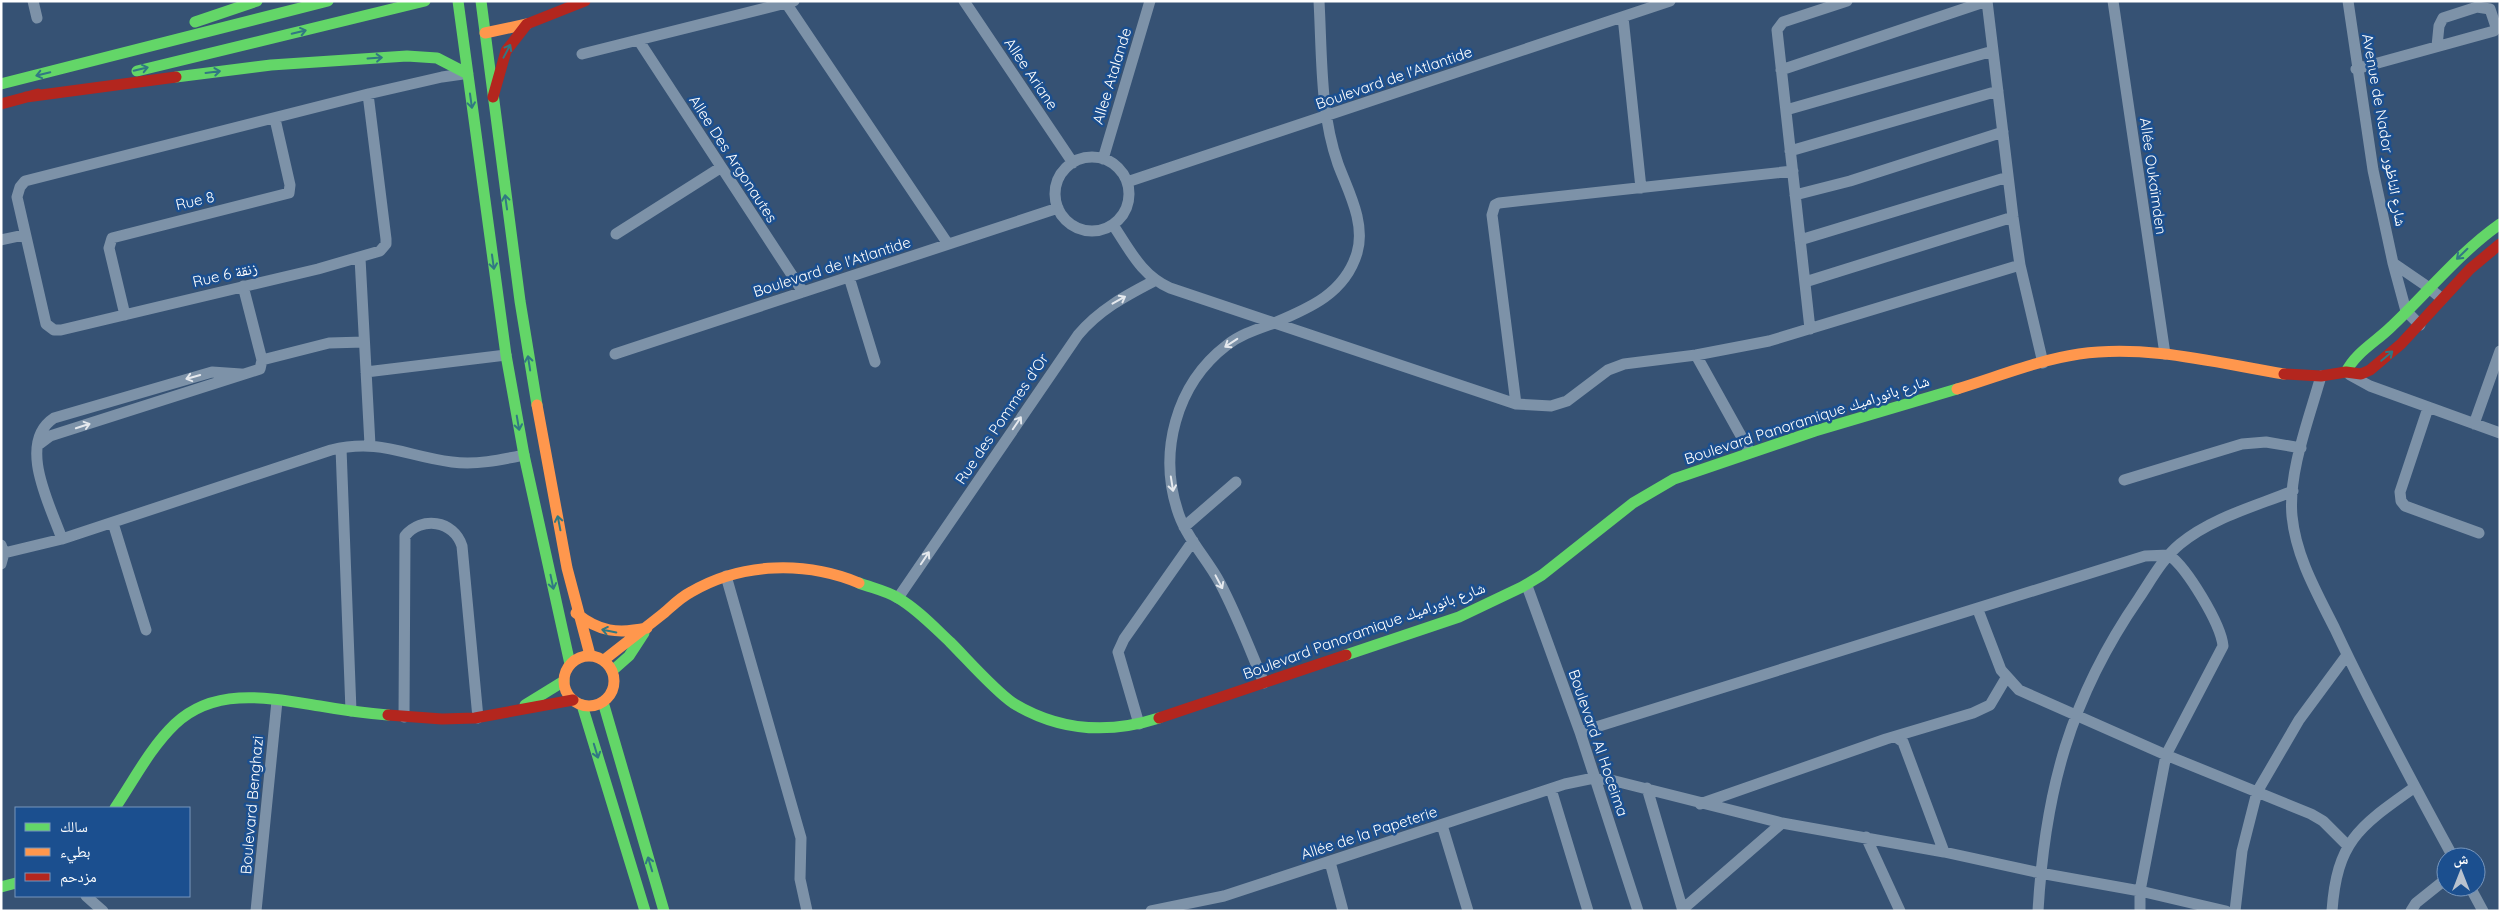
<svg xmlns="http://www.w3.org/2000/svg" width="2501" height="912" font-family="Quicksand,'Noto Naskh Arabic',sans-serif">
  <rect width="100%" height="100%" fill="#365274"/>
  <g fill="none" stroke-linecap="round" stroke-linejoin="round">
    <path stroke="#7d92a8" stroke-width="11" d="M33,1L37,18
      M964,1L1073,163
      M2113,1L2165,354
      M2348,1L2373,170L2393,263L2406,311L2420,325
      M786,3L948,244
      M1623,17L1641,188
      M639,41L803,292
      M582,54L794,1
      M2356,69L2494,31L2496,27L2490,9L2477,7L2443,18L2439,26L2437,46
      M1781,70L1987,1L2013,217L2020,265L2043,363
      M368,94L386,239V244L380,251L318,269L61,330H54L46,324L17,197L20,187L25,181L368,94L442,77L463,74
      M1786,110L1993,51
      M1790,151L1998,91
      M1055 194a37 37 0 1 1 74 0a37 37 0 1 1-74 0Z
      M1103,159L1150,1
      M1127,182L1670,1
      M1795,195L1850,181L2003,132
      M1113,225C1130,250 1141,275 1170,288L1516,404L1551,406L1567,401L1608,370L1624,364L1696,355L1769,341L2020,265
      M616,234L720,168
      M1,240L24,235
      M1800,240L2008,177
      M360,258L370,445
      M2393,263L2428,287L2442,299
      M849,277L875,362
      M1805,282L2013,217
      M125,315L109,248L112,238L289,193L290,185L275,119
      M1810,329L1777,30L1783,22L1847,1
      M615,354L1058,208
      M1696,355L1750,452
      M262,360L329,343L364,342
      M366,372L506,355
      M2350,375L2370,386L2500,433
      M2321,376C2309,419 2288,472 2292,516C2296,557 2317,593 2335,629C2371,706 2412,782 2453,857
      M1516,404L1492,215L1495,205L1499,203L1793,171
      M2428,408L2400,492L2401,501L2405,506L2479,533
      M2474,424L2500,351
      M38,445L50,436L260,369L262,360L243,286
      M341,448L351,711
      M2124,480L2242,444L2266,442L2301,448
      M113,523L146,630
      M1184,527L1236,482
      M62,539C51,507 16,443 54,418L212,372L241,374
      M1,545L4,553L1,564
      M4,553L62,539L331,450C380,438 405,456 452,462C477,465 500,460 524,455
      M726,576L801,838L800,879L807,911
      M1527,586L1580,732L1638,911
      M898,598L1078,335C1099,310 1125,296 1154,281
      M1978,610L2001,670L2019,690L2166,755L2311,814L2323,821L2347,845
      M1264,683C1250,650 1237,615 1220,583C1208,560 1188,540 1179,515C1157,453 1176,384 1227,345C1241,334 1258,329 1274,323C1310,308 1345,293 1357,253C1366,223 1348,191 1338,164C1320,113 1322,55 1319,1
      M404,717L405,536C421,516 454,520 462,546L478,718
      M1139,724L1118,652L1124,639L1193,541
      M1580,732L2145,556L2169,555C2187,568 2221,624 2223,646L2166,755L2140,891V911
      M1896,737L1903,742L1944,852
      M1647,788L1683,911
      M1551,789L1588,911
      M1700,804L1886,739L1973,713L1990,705L2006,678
      M1442,825L1468,911
      M1866,837L1900,911
      M1330,862L1343,911
      M2470,887L2483,911
      M86,896L103,911
      M1683,909L1782,823
      M256,911L277,701
      M1151,911L1224,896L1565,784L1594,778L1611,780L1782,823L1944,852L2040,873L2140,891L2226,911
      M2038,911C2045,791 2070,698 2139,598C2151,580 2163,558 2180,544C2211,518 2256,506 2293,491
      M2235,911L2242,851L2257,792L2299,720L2347,655
      M2332,911C2337,840 2360,826 2415,787
      M2411,911L2416,903L2446,879"/>
    <path stroke="#63d668" stroke-width="11" d="M458,1L506,355L524,455L570,664
      M481,1L520,301L537,405
      M195,22L257,1
      M137,71L425,1
      M176,77L271,65L407,56L437,58L468,74
      M1,84L328,1
      M2346,372C2356,352 2376,342 2392,326C2428,292 2459,253 2500,224
      M859,583C872,588 887,591 898,598C917,609 934,627 950,642C967,659 995,691 1013,703C1059,731 1109,734 1159,718
      M1346,655L1459,617L1522,587L1542,575L1633,503L1674,479L1815,431L1957,389
      M612,671L629,656L644,633
      M603,702L664,911
      M525,705L564,681
      M582,705L645,911
      M115,808C134,780 150,748 175,724C215,686 270,698 320,706C342,710 365,713 388,715
      M1,887L16,883"/>
    <path stroke="#ff974d" stroke-width="11" d="M485,33L527,24
      M1957,389C1997,377 2038,360 2079,354C2147,344 2217,363 2284,374
      M537,405L567,568L590,655
      M576,613C599,632 618,634 647,628
      M564 681a25 25 0 1 1 50 0a25 25 0 1 1-50 0Z
      M604,660C624,644 644,629 664,613C672,606 681,597 691,592C742,562 806,561 859,583"/>
    <path stroke="#b3261e" stroke-width="11" d="M26,97L176,77
      M493,97L506,51L527,24L585,1
      M1,104L38,94
      M2284,374L2321,376L2346,372L2361,374L2370,370L2401,344L2470,269L2500,244
      M388,715L442,719L475,718L573,700
      M1159,718L1346,655"/>
  </g>
  <defs><path id="oneway-shaft" d="M-6 0H5M1.5-3L5.5 0L1.5 3" fill="none" stroke-width="1.6" stroke-linecap="round" stroke-linejoin="round" transform="scale(1.25)"/></defs>
  <g stroke="#317883">
    <use href="#oneway-shaft" transform="translate(299 32) rotate(-13)"/>
    <use href="#oneway-shaft" transform="translate(507 51) rotate(-62)"/>
    <use href="#oneway-shaft" transform="translate(375 58) rotate(-4)"/>
    <use href="#oneway-shaft" transform="translate(141 69) rotate(-14)"/>
    <use href="#oneway-shaft" transform="translate(213 72) rotate(-7)"/>
    <use href="#oneway-shaft" transform="translate(43 74) rotate(166)"/>
    <use href="#oneway-shaft" transform="translate(471 101) rotate(82)"/>
    <use href="#oneway-shaft" transform="translate(506 202) rotate(-98)"/>
    <use href="#oneway-shaft" transform="translate(2462 254) rotate(136)"/>
    <use href="#oneway-shaft" transform="translate(493 262) rotate(82)"/>
    <use href="#oneway-shaft" transform="translate(2387 356) rotate(-40)"/>
    <use href="#oneway-shaft" transform="translate(529 363) rotate(-99)"/>
    <use href="#oneway-shaft" transform="translate(518 423) rotate(80)"/>
    <use href="#oneway-shaft" transform="translate(559 523) rotate(-101)"/>
    <use href="#oneway-shaft" transform="translate(552 582) rotate(78)"/>
    <use href="#oneway-shaft" transform="translate(609 631) rotate(-169)"/>
    <use href="#oneway-shaft" transform="translate(596 751) rotate(73)"/>
    <use href="#oneway-shaft" transform="translate(650 864) rotate(-107)"/>
  </g>
  <g stroke="#e5e9ee">
    <use href="#oneway-shaft" transform="translate(1119 300) rotate(-29)"/>
    <use href="#oneway-shaft" transform="translate(1231 343) rotate(147)"/>
    <use href="#oneway-shaft" transform="translate(193 377) rotate(164)"/>
    <use href="#oneway-shaft" transform="translate(1017 423) rotate(-56)"/>
    <use href="#oneway-shaft" transform="translate(83 426) rotate(-18)"/>
    <use href="#oneway-shaft" transform="translate(1172 484) rotate(81)"/>
    <use href="#oneway-shaft" transform="translate(925 558) rotate(-56)"/>
    <use href="#oneway-shaft" transform="translate(1219 582) rotate(62)"/>
  </g>
  <g text-anchor="middle" stroke-width="5" stroke-linejoin="round" paint-order="stroke">
    <g font-size="15" fill="#fff" stroke="#1b4f8f">
      <text transform="translate(1031 74) rotate(56)" y="5">Allee Ariane</text>
      <text transform="translate(1112 76) rotate(-73)" y="5">Allee Atalande</text>
      <text transform="translate(1394 78) rotate(-19)" y="5">Boulevard de l'Atlantide</text>
      <text transform="translate(2384 130) rotate(80)" y="5">Avenue de Nador شارع الناظور</text>
      <text transform="translate(733 159) rotate(57)" y="5">Allee Des Argonautes</text>
      <text transform="translate(2153 176) rotate(82)" y="5">Allée Oukaïmden</text>
      <text transform="translate(195 201) rotate(-13)" y="5">Rue 8</text>
      <text transform="translate(832 267) rotate(-18)" y="5">Boulevard de l'Atlantide</text>
      <text transform="translate(225 275) rotate(-13)" y="5">Rue 6 زنقة</text>
      <text transform="translate(1002 419) rotate(-56)" y="5">Rue des Pommes d'Or</text>
      <text transform="translate(1807 420) rotate(-18)" y="5">Boulevard Panoramique شارع بانوراميك</text>
      <text transform="translate(1364 631) rotate(-20)" y="5">Boulevard Panoramique شارع بانوراميك</text>
      <text transform="translate(1598 743) rotate(71)" y="5">Boulevard Al Hoceima</text>
      <text transform="translate(252 805) rotate(-85)" y="5">Boulevard Benghazi</text>
      <text transform="translate(1369 833) rotate(-18)" y="5">Allée de la Papeterie</text>
    </g>
  </g>
  <rect width="2501" height="912" fill="none" stroke="#ffffff" stroke-width="5"/>
  <rect x="15" y="807" width="175" height="90" fill="#1b4f8f" stroke="#7695bc"/>
  <rect x="25" y="823" width="25" height="8" fill="#63d668" stroke="#7695bc"/>
  <text x="60" y="832" font-size="15" fill="#ffffff">سالك</text>
  <rect x="25" y="848" width="25" height="8" fill="#ff974d" stroke="#7695bc"/>
  <text x="60" y="857" font-size="15" fill="#ffffff">بطيء</text>
  <rect x="25" y="873" width="25" height="8" fill="#b3261e" stroke="#7695bc"/>
  <text x="60" y="882" font-size="15" fill="#ffffff">مزدحم</text>
  <g transform="translate(2461 872)"><circle r="24" fill="#1b4f8f" stroke="#7695bc"/>
  <path d="M0-4L9 19L0 12L-9 19Z" fill="#b9c2ce"/>
  <text y="-8" font-size="14" font-weight="bold" text-anchor="middle" fill="#ffffff">ش</text>
  </g>
</svg>
